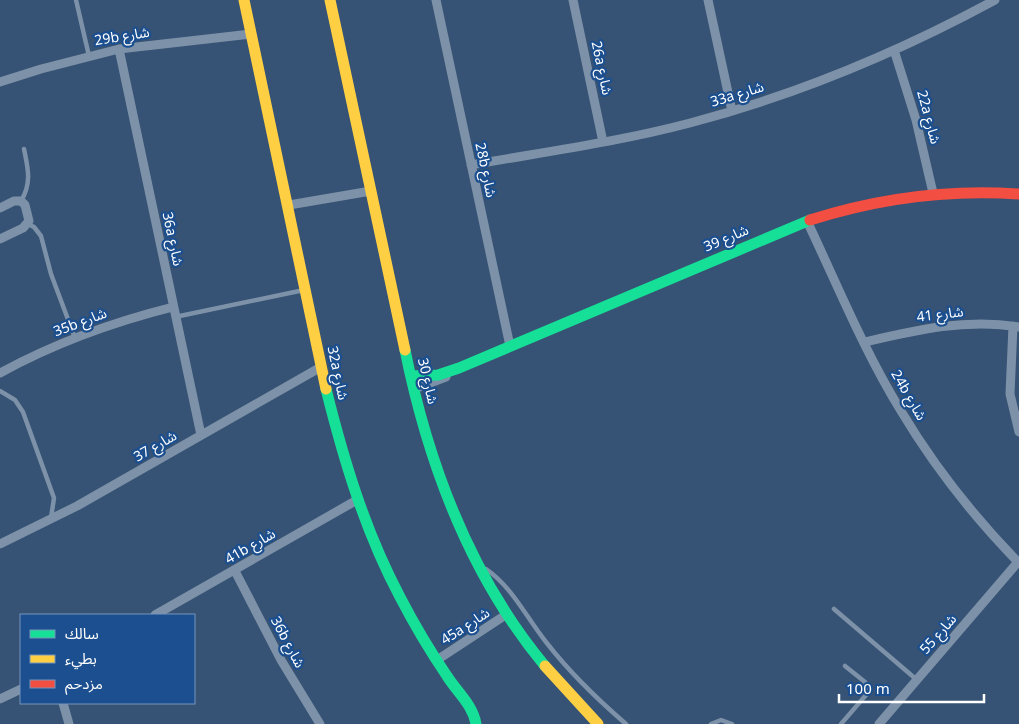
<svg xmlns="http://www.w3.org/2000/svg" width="1019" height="724" font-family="'Noto Sans','Noto Sans Arabic',sans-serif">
  <rect width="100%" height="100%" fill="#365274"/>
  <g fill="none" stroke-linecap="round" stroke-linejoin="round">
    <path stroke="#7d92a8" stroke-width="4.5" d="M76,0L89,56
      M21,201C32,183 28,168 24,149
      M28,224L34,227L41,236L51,274L75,338
      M175,317L304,290
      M0,391L15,400L23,412L54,498L51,518
      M486,569C513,588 526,617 546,642C570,673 597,699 626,724
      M834,609L917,680
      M711,724L721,720L732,724
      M841,724L866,695L868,689L865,682L845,666"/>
    <path stroke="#7d92a8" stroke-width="9" d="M436,0L510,346
      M573,0L603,142
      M708,0L732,111
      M119,49L201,435
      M894,50L916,120L933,193
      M0,82L41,69L119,49L251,34
      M471,165C544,152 618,142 690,123C796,95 899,52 995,0
      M289,205L371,191
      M0,208L14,201H21L25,205L29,221L23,228L0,239
      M807,221C837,284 864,351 901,411C934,466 974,517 1019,563
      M1013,326L1010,394L1019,432
      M865,342C916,330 966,318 1019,327
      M0,373C55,343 113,322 173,307
      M414,389L446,377
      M0,544L77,506L321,367
      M235,571L281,660L320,724
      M155,615L357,500
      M437,660L507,614
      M0,699L21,689
      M63,703L69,724
      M879,724L1018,562"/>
    <path stroke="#16e098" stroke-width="11" d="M405,350C428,463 470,576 545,666
      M411,376L438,375L459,368L810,220
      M326,389C344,461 365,531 400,597C414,624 430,651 447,676C457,692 473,705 476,724"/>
    <path stroke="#ffcf43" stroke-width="11" d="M244,0L326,389
      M330,0L405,350
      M545,666L598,724"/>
    <path stroke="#f24e42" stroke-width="11" d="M810,220C879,198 947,189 1019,194"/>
  </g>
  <g text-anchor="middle" stroke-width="4.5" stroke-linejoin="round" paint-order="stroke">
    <g font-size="14" fill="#fff" stroke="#1b4f8f">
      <text transform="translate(122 36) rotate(-9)" y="5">29b شارع</text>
      <text transform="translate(602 68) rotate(78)" y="5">26a شارع</text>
      <text transform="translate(737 94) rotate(-17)" y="5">33a شارع</text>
      <text transform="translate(929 117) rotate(75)" y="5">22a شارع</text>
      <text transform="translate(486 170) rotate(78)" y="5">28b شارع</text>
      <text transform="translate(726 238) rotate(-23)" y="5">شارع 39</text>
      <text transform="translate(173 239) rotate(78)" y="5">36a شارع</text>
      <text transform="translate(940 314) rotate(-7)" y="5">شارع 41</text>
      <text transform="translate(80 322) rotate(-21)" y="5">35b شارع</text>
      <text transform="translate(338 373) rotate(78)" y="5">32a شارع</text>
      <text transform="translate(428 381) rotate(77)" y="5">شارع 30</text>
      <text transform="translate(909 395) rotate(60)" y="5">24b شارع</text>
      <text transform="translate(155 446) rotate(-30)" y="5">شارع 37</text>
      <text transform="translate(250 546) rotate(-30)" y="5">41b شارع</text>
      <text transform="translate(465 626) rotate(-33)" y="5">45a شارع</text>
      <text transform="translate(938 634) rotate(-49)" y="5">شارع 55</text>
      <text transform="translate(288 642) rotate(62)" y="5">36b شارع</text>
    </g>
  </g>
  <rect x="20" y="614" width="175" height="90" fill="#1b4f8f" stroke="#7695bc"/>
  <rect x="30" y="630" width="25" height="8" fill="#16e098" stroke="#7695bc"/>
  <text x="65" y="639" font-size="15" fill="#ffffff">سالك</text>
  <rect x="30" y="655" width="25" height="8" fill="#ffcf43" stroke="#7695bc"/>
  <text x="65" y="664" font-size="15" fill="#ffffff">بطيء</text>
  <rect x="30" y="680" width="25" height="8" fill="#f24e42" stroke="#7695bc"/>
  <text x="65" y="689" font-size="15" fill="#ffffff">مزدحم</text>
  <path d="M839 694v8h145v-8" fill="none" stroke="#ffffff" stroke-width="2.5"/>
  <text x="846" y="694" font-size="15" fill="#ffffff" stroke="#1b4f8f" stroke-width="4" paint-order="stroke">100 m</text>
</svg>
